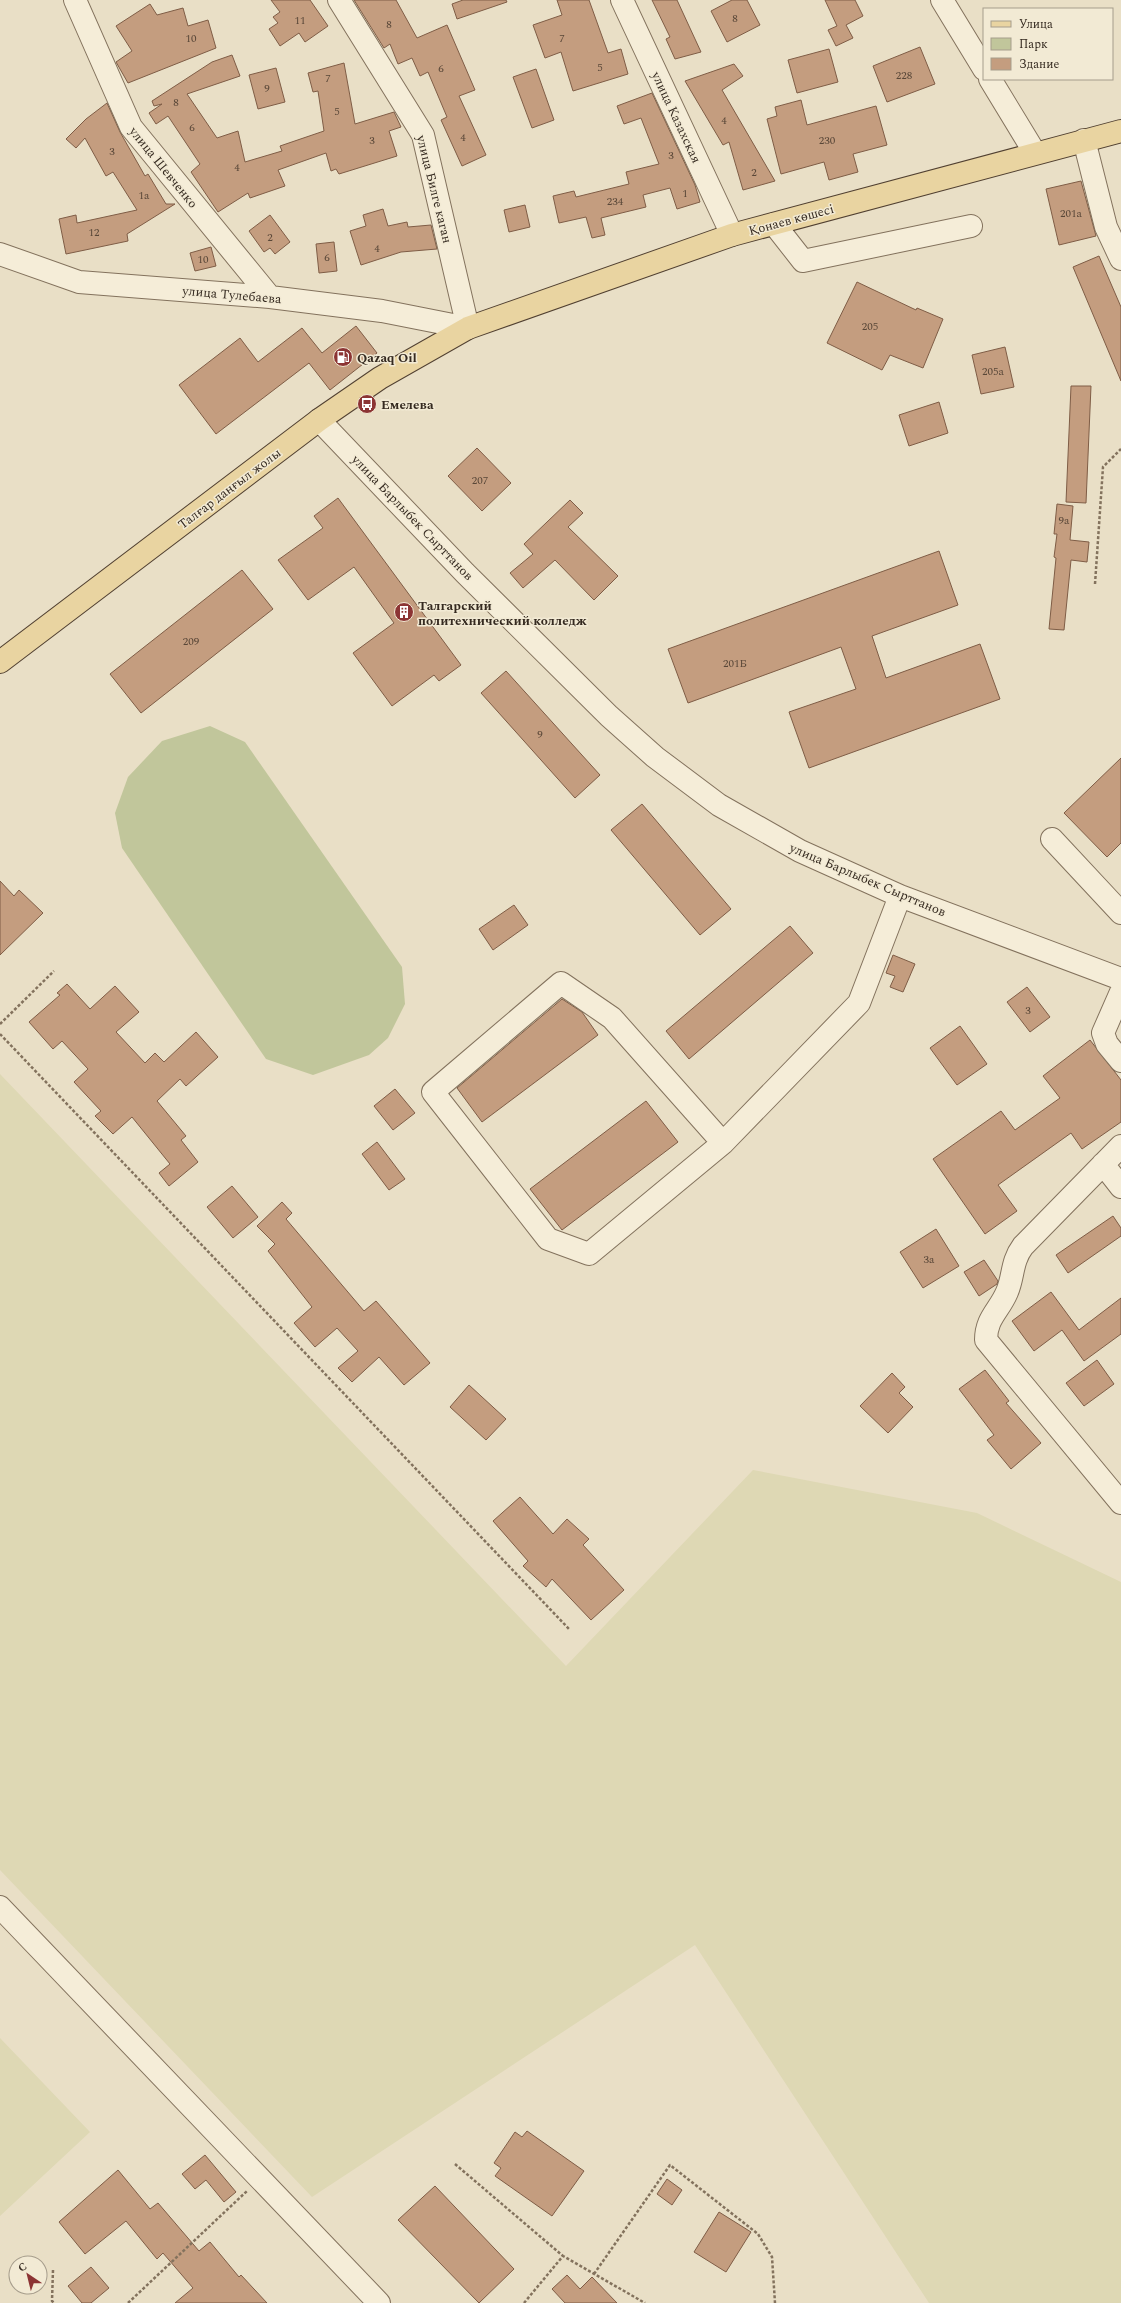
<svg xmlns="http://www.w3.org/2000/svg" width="1121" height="2303" font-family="Spectral,serif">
  <rect width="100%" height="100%" fill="#e9dfc6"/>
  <path fill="#ded8b4" d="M0,1074L566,1666L753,1470L977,1513L1121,1582V2303H929L695,1945L312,2197L0,1870Z
    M0,2038L90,2132L0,2216Z"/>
  <path fill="#c1c69b" d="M210,726L245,742L402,967L405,1004L388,1038L369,1055L313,1075L266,1059L122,848L115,813L128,777L162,741Z"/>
  <path fill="#c49d7f" stroke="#7f5d46" d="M271,0H310L328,26L305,42L299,33L280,46L269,29L278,23L273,17L280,12Z
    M354,0H396L417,38L447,25L475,90L459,96L486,155L462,166L441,120L447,117L428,72L420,76L412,58L398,64L390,44L384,48Z
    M463,0H506L507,2L457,19L452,4Z
    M557,0H589L608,53L621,49L628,74L573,91L561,52L545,58L533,25L562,15Z
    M652,0H677L701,52L675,59L666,39L670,37Z
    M732,0H747L760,25L727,42L711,11Z
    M825,0H855L863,16L846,25L853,38L836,46L828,30L837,26Z
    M150,4L157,15L183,8L188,26L208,20L216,48L128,83L116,62L132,51L116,26Z
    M920,47L935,84L887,102L873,66Z
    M829,49L838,82L797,93L788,60Z
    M232,55L240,76L187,94L217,138L238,131L245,162L282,151L280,146L324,131L318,91L313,92L308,73L344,63L355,124L394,112L401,127L389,131L397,156L339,174L336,169L331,171L326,153L278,170L285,186L250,198L248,193L218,212L191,172L200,164L168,116L156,124L149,113L162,104L154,106L152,101L212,62Z
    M734,64L743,76L722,90L775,181L743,190L729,142L723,145L685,81Z
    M276,68L285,102L258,109L249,75Z
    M536,69L554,120L532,128L513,77Z
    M652,93L695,185L700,202L677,209L670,188L643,195L646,207L601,218L605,235L592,238L586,217L559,223L553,196L574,191L576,197L629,184L626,172L659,164L641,118L624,124L617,106Z
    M801,100L807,125L876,106L887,145L853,154L858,172L829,180L824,162L781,174L767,119L777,116L775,107Z
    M107,103L120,132L145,176L148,174L166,204H175L127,234L128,241L66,254L59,219L76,215L77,223L137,210L113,172L106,176L85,138L76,148L66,139L86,119Z
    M1081,181L1096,236L1059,245L1046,189Z
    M525,205L530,227L509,232L504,210Z
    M383,209L388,226L407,222L408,227L431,225L437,249L401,252L361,265L350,231L366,226L363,215Z
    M270,215L290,242L275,254L270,248L264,252L249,231Z
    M334,242L337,271L319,273L316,244Z
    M211,247L216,266L195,271L190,253Z
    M1099,256L1121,307V381L1073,267Z
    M857,282L916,310L917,308L943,319L923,368L890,355L882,370L827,343Z
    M356,326L377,353L330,390L309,363L216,434L179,385L240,338L258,362L302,328L322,353Z
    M1005,347L1014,387L981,394L972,355Z
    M1071,386H1091L1086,503L1066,502Z
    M939,402L948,433L909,446L899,415Z
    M477,448L511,483L482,511L448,476Z
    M338,498L461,665L439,681L434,675L392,706L353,653L394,623L354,567L308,600L278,560L323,528L314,516Z
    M570,500L583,513L568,527L618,576L594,600L555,560L523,588L510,573L533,554L524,544Z
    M1057,504L1073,506L1070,540L1089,542L1087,562L1071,560L1064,630L1049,629L1056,558L1054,557L1057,534H1054Z
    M939,551L958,605L872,636L886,678L980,644L1000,699L809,768L789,712L856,689L841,647L688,703L668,649Z
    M242,570L273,609L141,713L110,674Z
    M506,671L600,775L575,798L481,693Z
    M1121,758V843L1107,857L1064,813Z
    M642,804L731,909L700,935L611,830Z
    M0,881L14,896L19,890L43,913L0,955Z
    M514,905L528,925L493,950L479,929Z
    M790,926L813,953L689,1059L666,1031Z
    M893,955L915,964L903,992L890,987L895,976L886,973Z
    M67,984L90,1009L115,986L139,1012L116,1032L145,1063L155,1053L164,1062L196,1032L218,1057L186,1086L180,1079L157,1101L186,1136L181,1140L198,1162L169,1186L159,1173L170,1164L132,1117L113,1134L95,1116L101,1111L74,1082L88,1069L62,1041L53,1049L29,1022L60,995L57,993Z
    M1027,987L1050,1017L1030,1032L1007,1002Z
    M562,999L582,1012L598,1035L482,1122L457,1088Z
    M960,1026L987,1064L957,1085L930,1048Z
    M1090,1040L1121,1080V1122L1082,1149L1071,1133L998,1185L1017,1211L985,1234L933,1159L1001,1111L1015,1130L1060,1098L1043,1076Z
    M395,1089L415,1113L393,1130L374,1106Z
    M646,1101L678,1142L562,1230L530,1189Z
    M377,1142L405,1179L389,1190L362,1154Z
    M232,1186L258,1217L233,1238L207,1207Z
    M282,1202L292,1213L286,1219L364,1311L376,1301L430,1363L404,1385L379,1357L352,1382L338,1368L358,1351L337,1328L315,1347L294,1323L312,1307L268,1251L275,1244L257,1226Z
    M1113,1216L1121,1228V1236L1068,1273L1056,1255Z
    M936,1229L959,1266L923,1288L900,1252Z
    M984,1260L998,1281L997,1284L979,1296L964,1272Z
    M1051,1292L1079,1330L1121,1298V1334L1084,1361L1062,1330L1034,1351L1012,1321Z
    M1097,1360L1114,1384L1084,1406L1066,1383Z
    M985,1370L1009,1401L1006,1403L1041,1443L1011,1469L987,1440L994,1435L959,1389Z
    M892,1373L905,1387L899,1393L913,1407L888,1433L860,1406Z
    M469,1385L506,1419L486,1440L450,1407Z
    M520,1497L553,1534L567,1519L589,1539L583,1545L624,1590L591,1620L552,1579L546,1587L523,1566L528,1561L493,1521Z
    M527,2131L584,2171L552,2216L495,2176L501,2168L494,2163L515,2132L522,2137Z
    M205,2155L236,2192L224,2202L206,2180L195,2189L182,2174Z
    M118,2170L150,2209L158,2203L199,2251L210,2242L239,2277L241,2275L267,2303H175L193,2288L163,2253L157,2259L126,2221L85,2254L59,2222Z
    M667,2179L682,2190L672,2205L657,2194Z
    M435,2186L514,2269L479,2303L398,2220Z
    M719,2212L751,2232L726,2272L694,2252Z
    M91,2267L109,2288L91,2303H82L68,2286Z
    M567,2275L580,2289L592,2277L617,2303H565L552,2289Z"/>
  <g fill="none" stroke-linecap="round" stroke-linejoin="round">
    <g stroke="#83725d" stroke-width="24">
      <path id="minor" d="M75,0L131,127L270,297
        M622,0L732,235
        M942,0L984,69
        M990,79L1035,153
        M1084,140L1106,227L1121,259
        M774,224L803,261L971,226
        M0,254L79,282L270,297L382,311L468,328L423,135L339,0
        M319,420L465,573L609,716L655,757L719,805L800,851L900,896L1121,979
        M1052,839L1121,913
        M1121,992L1103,1033L1107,1044L1121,1061
        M723,1143L612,1018L561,983L433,1092L548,1239L589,1254L723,1143L859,1003L900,896
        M1121,1146L1023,1246C1011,1262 1014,1276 1007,1292C999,1311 986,1318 986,1340L1121,1503
        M1103,1164L1121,1187
        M0,1907L379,2303"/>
    </g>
    <g stroke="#514031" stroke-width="24">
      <path id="major" d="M0,662L319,420L380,378L468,328L732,235L1121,131"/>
    </g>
    <path stroke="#83725d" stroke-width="2.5" stroke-dasharray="3 2" stroke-linecap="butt" d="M1095,584L1103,467L1121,449
      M0,1024L54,971
      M0,1034L570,1630
      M455,2164L563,2256
      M53,2270L52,2301L54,2303
      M594,2274L670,2165L758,2234L772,2257L775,2303
      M128,2303L247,2191
      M524,2303L563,2256L645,2303"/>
    <use href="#minor" stroke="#f5edd8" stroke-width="22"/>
    <use href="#major" stroke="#e9d4a1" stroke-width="22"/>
  </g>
  <defs>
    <g id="fuel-disc" transform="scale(1)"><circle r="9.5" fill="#8c3434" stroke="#f2ead4"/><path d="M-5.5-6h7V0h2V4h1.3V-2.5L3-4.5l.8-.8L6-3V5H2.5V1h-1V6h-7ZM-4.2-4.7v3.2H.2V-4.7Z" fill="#fff"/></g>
    <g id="bus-disc" transform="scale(1)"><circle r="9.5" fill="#8c3434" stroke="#f2ead4"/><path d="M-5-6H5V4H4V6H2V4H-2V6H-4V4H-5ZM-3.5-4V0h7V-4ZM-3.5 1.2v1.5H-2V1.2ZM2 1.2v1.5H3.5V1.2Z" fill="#fff"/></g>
    <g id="building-disc" transform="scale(1)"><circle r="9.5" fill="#8c3434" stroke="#f2ead4"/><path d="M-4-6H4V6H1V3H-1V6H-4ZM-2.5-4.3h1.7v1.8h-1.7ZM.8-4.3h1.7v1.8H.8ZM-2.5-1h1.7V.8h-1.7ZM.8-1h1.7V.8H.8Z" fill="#fff"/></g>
  </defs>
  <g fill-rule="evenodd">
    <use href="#fuel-disc" x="343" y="357"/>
    <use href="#bus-disc" x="367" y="404"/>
    <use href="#building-disc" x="404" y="612"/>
  </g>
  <g text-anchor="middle" stroke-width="3" stroke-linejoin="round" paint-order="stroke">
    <g font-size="11" fill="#594738">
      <text x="735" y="22">8</text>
      <text x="300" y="24">11</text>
      <text x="389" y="28">8</text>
      <text x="191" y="42">10</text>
      <text x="562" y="42">7</text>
      <text x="600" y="71">5</text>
      <text x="441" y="72">6</text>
      <text x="904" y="79">228</text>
      <text x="328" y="82">7</text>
      <text x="267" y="92">9</text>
      <text x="176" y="106">8</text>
      <text x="337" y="115">5</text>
      <text x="724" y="124">4</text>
      <text x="192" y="131">6</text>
      <text x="463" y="141">4</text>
      <text x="372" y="144">3</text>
      <text x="827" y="144">230</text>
      <text x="112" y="155">3</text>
      <text x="671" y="159">3</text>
      <text x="237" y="171">4</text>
      <text x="754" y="176">2</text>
      <text x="685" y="197">1</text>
      <text x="144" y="199">1а</text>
      <text x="615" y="205">234</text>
      <text x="1071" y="217">201а</text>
      <text x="94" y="236">12</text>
      <text x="270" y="241">2</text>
      <text x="377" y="252">4</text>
      <text x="327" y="261">6</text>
      <text x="203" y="263">10</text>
      <text x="870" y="330">205</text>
      <text x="993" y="375">205а</text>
      <text x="480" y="484">207</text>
      <text x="1064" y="524">9а</text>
      <text x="191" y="645">209</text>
      <text x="735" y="667">201Б</text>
      <text x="540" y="738">9</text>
      <text x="1028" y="1014">3</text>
      <text x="929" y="1263">3а</text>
    </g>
    <g font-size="13" fill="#352a20" stroke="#f2ead4">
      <text transform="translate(677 117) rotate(65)" y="5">улица Казахская</text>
      <text transform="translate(164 167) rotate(51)" y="5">улица Шевченко</text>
      <text transform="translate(435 189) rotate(76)" y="5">улица Билге каган</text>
      <text transform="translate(791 219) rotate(-15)" y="5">Қонаев көшесі</text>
      <text transform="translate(232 294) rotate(5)" y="5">улица Тулебаева</text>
      <text transform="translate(229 488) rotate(-37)" y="5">Талғар даңғыл жолы</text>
      <text transform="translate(413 517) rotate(46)" y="5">улица Барлыбек Сырттанов</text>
      <text transform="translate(868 879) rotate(23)" y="5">улица Барлыбек Сырттанов</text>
    </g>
    <g font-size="13" font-weight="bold" fill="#352a20" stroke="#f2ead4" text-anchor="start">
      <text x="357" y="362">Qazaq Oil</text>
      <text x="381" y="409">Емелева</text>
      <text x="418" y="610">Талгарский<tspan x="418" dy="15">политехнический колледж</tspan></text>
    </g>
  </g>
  <rect x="983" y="8" width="130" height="72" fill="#f2ead4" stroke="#a69d8c"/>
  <rect x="991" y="21" width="20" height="6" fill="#e9d4a1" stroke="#a69d8c"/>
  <text x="1019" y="28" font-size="12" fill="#352a20">Улица</text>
  <rect x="991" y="38" width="20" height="12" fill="#c1c69b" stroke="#a69d8c"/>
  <text x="1019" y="48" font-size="12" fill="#352a20">Парк</text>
  <rect x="991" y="58" width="20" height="12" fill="#c49d7f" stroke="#a69d8c"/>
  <text x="1019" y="68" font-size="12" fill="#352a20">Здание</text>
  <g transform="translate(28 2275) rotate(325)"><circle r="19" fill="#f2ead4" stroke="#a69d8c"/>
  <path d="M0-3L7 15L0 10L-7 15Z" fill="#8c3434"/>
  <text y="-6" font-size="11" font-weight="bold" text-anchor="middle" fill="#352a20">С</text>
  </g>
</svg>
